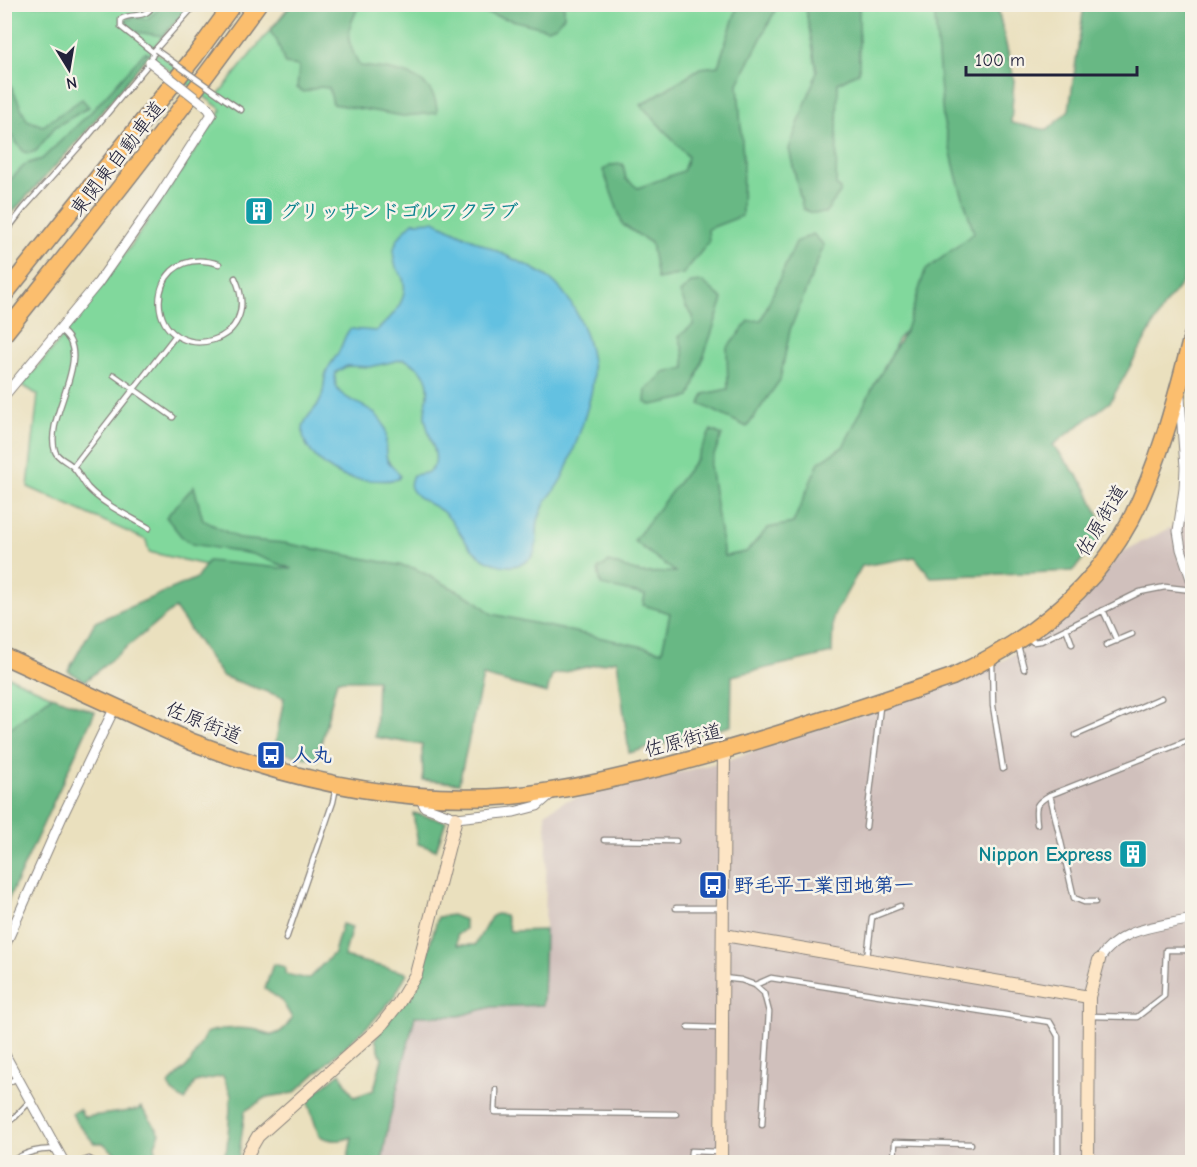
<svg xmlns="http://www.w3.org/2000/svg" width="1197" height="1167" font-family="'Comic Neue','Klee One',sans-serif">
  <rect width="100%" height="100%" fill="#f7f3e8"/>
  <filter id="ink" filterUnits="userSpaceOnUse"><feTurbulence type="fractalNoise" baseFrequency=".0167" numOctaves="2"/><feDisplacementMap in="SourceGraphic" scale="12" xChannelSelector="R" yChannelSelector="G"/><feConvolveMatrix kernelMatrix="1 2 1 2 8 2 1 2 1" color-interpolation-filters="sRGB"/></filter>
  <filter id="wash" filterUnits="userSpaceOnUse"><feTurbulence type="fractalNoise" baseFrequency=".008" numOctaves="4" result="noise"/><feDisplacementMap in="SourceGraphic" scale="24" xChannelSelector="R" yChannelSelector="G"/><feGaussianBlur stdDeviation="1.35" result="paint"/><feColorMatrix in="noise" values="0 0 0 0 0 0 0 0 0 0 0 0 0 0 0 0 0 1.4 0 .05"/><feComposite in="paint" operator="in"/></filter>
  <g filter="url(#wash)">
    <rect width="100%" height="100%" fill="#eae0be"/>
    <path fill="#d0c0bc" d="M1192,517V1162H382L388,1126L415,1016H459L492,1007L543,1005L547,839L545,813L565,801L724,761L937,689L992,667L1033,642L1083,601L1120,553Z"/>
    <path fill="#81d89c" stroke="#527d6c" stroke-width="1.5" d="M291,4L997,5L1014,80L983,235L948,284L897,340L866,432L811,516L669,671L149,552L146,540L28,487L38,395L22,385L65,334L133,243L222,110L148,54L79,140L5,220V5H191L152,49L217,96Z
      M5,675L52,696L5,732Z"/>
    <path fill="#68b884" stroke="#456d60" stroke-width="1.5" d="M160,5H191L163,36L130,31L126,25L127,20L134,17L147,19L159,9Z
      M291,5H359C346,34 344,37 360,66C392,70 437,72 437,113L403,116L333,104L329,88L320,87L304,92L297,88L299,66L285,64L277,41L270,31Z
      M453,5H564V16L556,26L547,29Z
      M738,5H780H778L738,84L743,157L742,216L708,229L709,242L683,274L657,279L651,243L623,225L603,170L610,165L623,164L626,179L638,188L683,171L688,157L641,105L700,68L718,66Z
      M805,5H859V72L838,83L836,185L840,189V193L825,213H812L803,209L789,149L817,72Z
      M934,5H997L1014,80L1011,123L1048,130L1069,110L1084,5H1192V246L1182,283L1166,303L1110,402L1053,445L1086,487L1106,531L1073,571L931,577L915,557L862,566L833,617L832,653L732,676L731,726L629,753L617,660L552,675L547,693L483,676L459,783L423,780L422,745L375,737L377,680H337L317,760L274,751L284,698L222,676L175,608L85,681L68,671L95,622L197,578L208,561L292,569L252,554L192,544L181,536L166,517L194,486L203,520L240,539L284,543L414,568L475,600L492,614L662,651L670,613L643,605L645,595L601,585L598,569L609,562L641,573L675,572L634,541L697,458L711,430L722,435L710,465L724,556L746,552L768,528L793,523L819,462L843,447L875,383L906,330L925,271L974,233L957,178L943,119Z
      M145,52L149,54L79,140L5,220V185L26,164L42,159L92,111Z
      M5,73L27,120L43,126L82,99L89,107L55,127L36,151L30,153L24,152L5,128Z
      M813,234L824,245L790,330L780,380L747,427L700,404L704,394L728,389L727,348L749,321L761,320L796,242Z
      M703,282L723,299L690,397L652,405L645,402L646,390L664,373L685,368L683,349L679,336L693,325V316L686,307L680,293L691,283Z
      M52,696L95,712L5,907V732Z
      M413,813L446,821L436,850L418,844Z
      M496,914L505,915L510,931L545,930L543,1005L492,1007L459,1016H415L388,1126L382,1162H347L352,1137C339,1142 331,1141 319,1136L307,1099L340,1073L354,1097L374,1090L382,1058L375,1039L420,977L438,917L452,915L465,920V929L457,935V945H475L491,917Z
      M342,924L352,927L344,957L407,973L394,997L372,1022L294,1093L267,1097L245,1111L238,1162H221L227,1148L231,1095L223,1076L195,1082L185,1101L172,1092L168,1085L190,1063L206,1033C220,1028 242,1027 257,1030C264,1032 268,1037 275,1034C283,1032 288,1024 292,1018L282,1001L265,989L273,964L285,967V974L308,979L334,953Z
      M141,1107L160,1133L155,1145L158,1162H125L103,1143H94L75,1120L72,1113L79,1109L84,1117L137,1110Z"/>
    <path fill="#63c1e1" stroke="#42728e" stroke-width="1.5" d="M434,221C458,233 483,244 507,256C524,264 541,271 555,283C577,304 592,343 593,374C595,394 573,453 564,474C560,483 553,492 547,500C543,506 540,515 538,521C535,538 542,556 521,564C503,570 483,561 471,548C461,537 455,522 443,512C434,505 416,499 411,488C409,483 411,480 413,475C421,474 430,474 434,466C440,455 426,431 425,417C424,402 433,391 425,376C421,368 412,363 404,359L370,367L347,366L336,372C330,400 358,399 374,413C396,431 380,447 388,461C392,467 397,469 400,476L398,479C388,482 352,480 343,476C328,470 301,449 303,430C303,419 313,412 319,403C325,393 323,383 326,373C329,364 337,357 340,349C344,341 344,336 350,329L376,331C390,319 410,300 403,279C402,275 398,271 396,267C388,247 400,234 413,222Z"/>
  </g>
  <g filter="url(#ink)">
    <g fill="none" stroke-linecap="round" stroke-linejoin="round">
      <g stroke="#86817c" stroke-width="7">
        <path id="lane" d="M153,4C147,20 133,12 121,19V27L154,53
          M225,99L241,110
          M4,234L24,208L84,141L150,62L154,51L196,4
          M219,264C203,259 186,258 172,271C162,281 158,295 160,309C170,366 266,345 235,278
          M60,330C97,354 43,417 55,451C57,458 67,461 72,466C79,472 82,481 88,488C104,505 129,516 149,528
          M114,375L173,417
          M73,467L176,335
          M1103,610L1117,641
          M1066,628L1072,644
          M1029,638L1033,642L1041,641L1140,592L1165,587L1192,590
          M1018,645L1024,669
          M1106,645L1132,634
          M992,660L993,706L1003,769
          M1076,735L1161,698
          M1037,824C1035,807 1034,804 1050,795
          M866,827L880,707
          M604,840L676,841
          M1095,902H1084L1074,898L1050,795L1192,739
          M676,908H722
          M286,939L333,802L336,787
          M867,958L872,917L900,906
          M723,978L741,980L755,985L764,993L769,1012L762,1125
          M755,985L771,978L1050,1022L1058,1036V1162
          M1090,1016L1137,1017L1164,996L1166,950H1192
          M688,1027L720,1028
          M4,1085L17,1078
          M496,1090L495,1112L676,1114
          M4,1125L15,1117L31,1100
          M12,1162C24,1152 42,1148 58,1150
          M80,1162L89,1159L95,1162
          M690,1162L691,1151L719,1152
          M894,1162L895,1142L971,1144"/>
      </g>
      <g stroke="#86817c" stroke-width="11">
        <path id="street" d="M4,396L98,283L157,199L212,114L208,108
          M1180,397L1185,467L1184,489L1178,531L1181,549L1192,582
          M419,796L425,807L456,818L514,812L537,806L552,793
          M4,948L62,817L115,707
          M1099,960C1120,927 1157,927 1192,919
          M4,1053L64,1162"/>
      </g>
      <g stroke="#86817c" stroke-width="14">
        <path id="secondary" d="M724,935L1089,997
          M246,1162L248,1153L258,1136L379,1028L398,1004L416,974L456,818
          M721,1162L724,751
          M1088,1162L1089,997L1099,960"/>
      </g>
      <g stroke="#86817c" stroke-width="19">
        <path id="highway" d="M4,295L195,56L233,4
          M4,334C91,225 177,117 258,4
          M4,656L192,742C292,780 403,805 511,796C565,791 618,778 671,765C766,740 859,709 952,677C1026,643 1091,594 1130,521C1160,463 1176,398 1192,336"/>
      </g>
      <use href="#lane" stroke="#fff" stroke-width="4.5"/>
      <use href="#street" stroke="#fff" stroke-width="9"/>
      <use href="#secondary" stroke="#fde5c5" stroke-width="12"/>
      <use href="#highway" stroke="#fbbe6e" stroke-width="16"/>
      <g stroke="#86817c" stroke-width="7" stroke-linecap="butt">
        <path id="lane-bridge" d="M156,50L225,99"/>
      </g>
      <g stroke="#86817c" stroke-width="11" stroke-linecap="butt">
        <path id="street-bridge" d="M150,62L208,108"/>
      </g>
      <use href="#lane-bridge" stroke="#fff" stroke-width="4.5"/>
      <use href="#street-bridge" stroke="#fff" stroke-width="9"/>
    </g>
  </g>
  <defs>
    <g id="building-square" transform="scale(1.5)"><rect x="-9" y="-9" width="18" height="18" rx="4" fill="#0f9aa8" stroke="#f7f3e8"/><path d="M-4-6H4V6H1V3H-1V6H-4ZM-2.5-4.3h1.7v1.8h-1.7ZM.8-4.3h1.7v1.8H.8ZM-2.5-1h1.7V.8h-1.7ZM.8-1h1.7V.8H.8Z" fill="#fff"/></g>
    <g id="bus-square" transform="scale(1.5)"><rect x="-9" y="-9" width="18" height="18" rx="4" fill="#1a4fb4" stroke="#f7f3e8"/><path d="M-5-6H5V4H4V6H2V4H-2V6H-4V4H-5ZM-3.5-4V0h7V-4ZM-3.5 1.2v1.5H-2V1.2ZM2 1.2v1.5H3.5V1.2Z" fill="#fff"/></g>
  </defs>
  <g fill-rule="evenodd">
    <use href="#building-square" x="259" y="211"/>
    <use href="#bus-square" x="271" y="755"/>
    <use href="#building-square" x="1133" y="854"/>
    <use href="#bus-square" x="713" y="885"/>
  </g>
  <g text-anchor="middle" stroke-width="5" stroke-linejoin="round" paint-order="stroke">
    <g font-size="20" fill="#22223b" stroke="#f7f3e8">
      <text transform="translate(117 158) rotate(-52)" y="7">東関東自動車道</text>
      <text transform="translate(1101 520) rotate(-59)" y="7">佐原街道</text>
      <text transform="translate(204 722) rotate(22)" y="7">佐原街道</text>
      <text transform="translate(683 740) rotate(-15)" y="7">佐原街道</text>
    </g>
    <g font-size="20" font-weight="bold" fill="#0d838f" stroke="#f7f3e8" text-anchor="start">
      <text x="280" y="218">グリッサンドゴルフクラブ</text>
      <text x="1112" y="861" text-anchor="end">Nippon Express</text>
    </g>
    <g font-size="20" font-weight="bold" fill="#164399" stroke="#f7f3e8" text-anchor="start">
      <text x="292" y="762">人丸</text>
      <text x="734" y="892">野毛平工業団地第一</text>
    </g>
  </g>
  <rect width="1197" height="1167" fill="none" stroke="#f7f3e8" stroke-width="24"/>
  <g transform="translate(69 69) rotate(169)" stroke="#f7f3e8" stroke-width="4.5" paint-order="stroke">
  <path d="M0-4.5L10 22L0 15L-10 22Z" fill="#22223b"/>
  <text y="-9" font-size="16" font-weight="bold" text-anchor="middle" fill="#22223b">N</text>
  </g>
  <path d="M966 66v9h171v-9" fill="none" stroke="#22223b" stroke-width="3"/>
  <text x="975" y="66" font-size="18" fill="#22223b" stroke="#f7f3e8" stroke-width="4.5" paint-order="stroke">100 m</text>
</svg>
